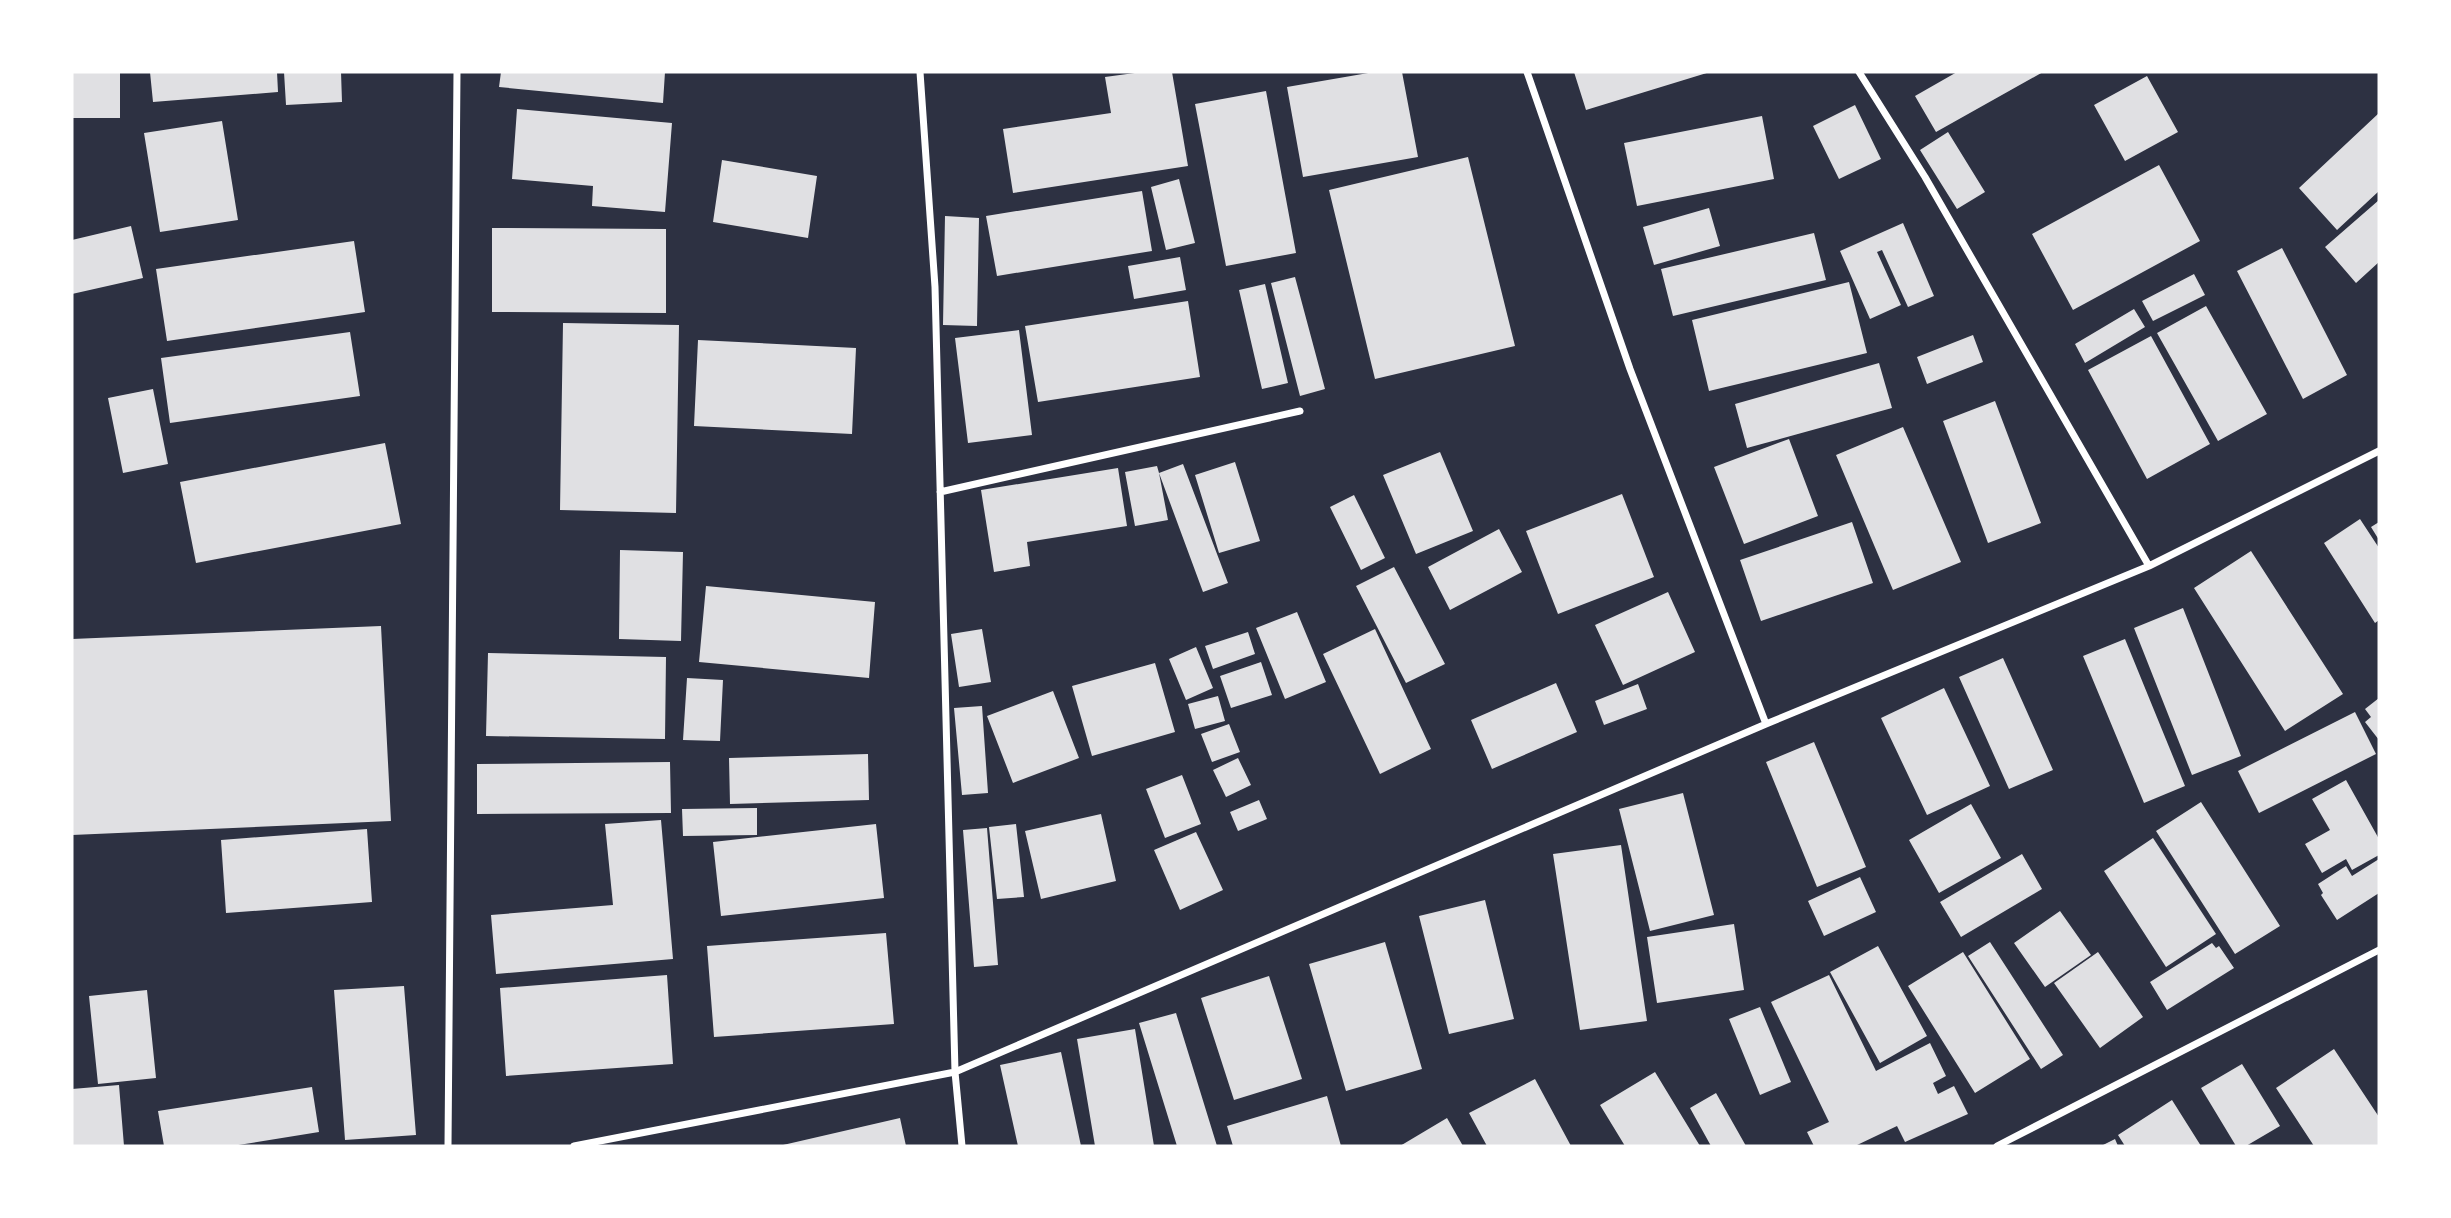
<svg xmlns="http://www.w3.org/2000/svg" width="2451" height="1218" font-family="'DM Sans',sans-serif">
  <rect width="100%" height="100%" fill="#2d3142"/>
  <path fill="#e0e0e3" d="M72,72H120V118H72Z
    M150,72H277L278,92L153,102Z
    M284,72H341L342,102L286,105Z
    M501,72H665L663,103L499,87Z
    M1142,72H1172L1188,166L1013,193L1003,129L1111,113L1105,77Z
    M1374,72H1402L1418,157L1303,177L1287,87Z
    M1574,72H1710L1586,110Z
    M1957,72H2043L1936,132L1915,96Z
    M2147,76L2178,132L2125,161L2094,105Z
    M1266,91L1296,253L1226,266L1195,104Z
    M1855,105L1881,159L1839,179L1813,126Z
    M517,109L672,123L665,212L592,206L593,186L512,179Z
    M2379,113V191L2337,230L2299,188Z
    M1762,116L1774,179L1637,206L1624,143Z
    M222,121L238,220L160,232L144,133Z
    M1948,132L1985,192L1957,209L1920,150Z
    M1468,157L1515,346L1375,379L1329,190Z
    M722,160L817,176L808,238L713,222Z
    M2159,165L2200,241L2073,310L2032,234Z
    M1179,179L1195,243L1166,250L1151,187Z
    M1142,191L1152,251L997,276L986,216Z
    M2379,200V262L2356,283L2325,247Z
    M1709,208L1720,246L1654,265L1643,227Z
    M945,216L979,218L977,326L943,325Z
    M1903,223L1934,296L1908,307L1882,250L1877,252L1901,305L1870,319L1840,251Z
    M131,226L143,278L72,294V240Z
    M492,228L666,229V313L492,312Z
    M1814,233L1826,280L1673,316L1661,269Z
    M354,241L365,312L167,341L156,269Z
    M2282,248L2347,375L2303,399L2237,271Z
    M1180,257L1186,290L1134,299L1128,266Z
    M2194,274L2205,295L2153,321L2142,301Z
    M1295,277L1325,389L1300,396L1271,283Z
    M1849,282L1867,353L1709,391L1692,320Z
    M1265,284L1288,383L1262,389L1239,290Z
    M1188,301L1200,377L1038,402L1025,326Z
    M2206,306L2267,414L2218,441L2157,333Z
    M2134,309L2145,327L2085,363L2075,344Z
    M563,323L679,325L676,513L560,510Z
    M1019,330L1032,435L968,443L955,338Z
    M350,332L360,396L170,423L161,358Z
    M1973,335L1983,362L1927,384L1917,357Z
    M2151,336L2210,444L2147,479L2088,370Z
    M698,340L856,348L852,434L694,426Z
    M1879,363L1892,408L1747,448L1735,404Z
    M153,389L168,464L123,473L108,398Z
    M1995,401L2041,523L1988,543L1943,421Z
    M1903,427L1961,562L1893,590L1836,455Z
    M1789,439L1818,516L1744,544L1714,467Z
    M385,443L401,524L196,563L180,482Z
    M1440,452L1473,531L1416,554L1383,475Z
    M1235,462L1260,541L1219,553L1195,475Z
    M1183,464L1228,583L1203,592L1159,473L1168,520L1135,526L1125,472L1157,466L1159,473Z
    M1118,468L1127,526L1027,542L1030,566L994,572L981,490Z
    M1622,494L1654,577L1558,614L1526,531Z
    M1354,495L1385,558L1361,570L1330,507Z
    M2360,519L2379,548V620L2375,623L2324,543Z
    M1852,522L1873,583L1761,621L1740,560Z
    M2379,522V540L2371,527Z
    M1499,529L1522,572L1450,610L1428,567Z
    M620,550L683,552L681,641L619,639Z
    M2251,551L2343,694L2285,731L2194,588Z
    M1394,567L1445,664L1406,683L1356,586Z
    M706,586L875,602L869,678L699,662Z
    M1668,592L1695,652L1623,685L1595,625Z
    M2183,608L2241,756L2192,775L2134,628Z
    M1297,612L1326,682L1285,699L1256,628Z
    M381,626L391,821L72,835V639Z
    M982,629L991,682L959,687L951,634Z
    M1375,629L1431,749L1380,774L1323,654Z
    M1248,632L1255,654L1213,669L1205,646Z
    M2125,639L2185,786L2144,803L2083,656Z
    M1196,647L1213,688L1186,700L1169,659Z
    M488,653L666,657L665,739L486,736Z
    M2003,658L2053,770L2009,789L1959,677Z
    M1261,662L1272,695L1231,708L1220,676Z
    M1155,663L1175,732L1092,756L1072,686Z
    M687,678L723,680L720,741L683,740Z
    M1556,683L1577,732L1492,769L1471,720Z
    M1638,684L1647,709L1604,725L1595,701Z
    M1944,688L1990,786L1927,815L1881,718Z
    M1053,691L1079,758L1013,783L987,716Z
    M1218,696L1225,721L1195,729L1188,704Z
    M2379,698V740L2365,722L2371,717L2365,709Z
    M982,706L988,793L962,795L954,708Z
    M2355,712L2376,754L2259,813L2238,771Z
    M1229,724L1240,752L1212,762L1201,734Z
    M1814,742L1866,867L1817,887L1766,762Z
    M868,754L869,800L730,804L729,758Z
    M1238,758L1251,785L1226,797L1213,770Z
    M670,762L671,813L477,814V764Z
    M1182,775L1201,824L1165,838L1146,789Z
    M2346,780L2379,839V855L2352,870L2346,859L2322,873L2305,844L2330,830L2312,799Z
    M1683,793L1714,915L1650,931L1619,809Z
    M1259,800L1267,819L1238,831L1230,812Z
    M2201,802L2280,926L2235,954L2156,831Z
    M1971,804L2001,858L1939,893L1909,840Z
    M757,808V835L683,836L682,809Z
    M1101,814L1116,881L1041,899L1025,831Z
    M661,820L673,959L496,974L491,915L613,905L605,824Z
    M876,824L884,898L721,916L713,842Z
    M1016,824L1024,897L997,899L989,827Z
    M987,828L998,965L974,967L963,830Z
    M367,829L372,902L226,913L221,840Z
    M1196,832L1223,890L1180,910L1154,850Z
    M2153,838L2216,934L2166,967L2104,871Z
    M1621,845L1647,1021L1580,1030L1553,854Z
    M2022,854L2042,889L1961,937L1940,902Z
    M2379,859V893L2337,920L2321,895L2323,893L2318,884L2346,866L2352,876Z
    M1860,877L1876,912L1824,936L1808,901Z
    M1485,900L1514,1019L1449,1034L1419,916Z
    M2060,911L2091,955L2045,987L2014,943Z
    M1734,924L1744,990L1657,1003L1647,937Z
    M886,933L894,1024L714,1037L707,946Z
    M1385,942L1422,1069L1346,1091L1309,964Z
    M1990,942L2063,1055L2041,1069L1968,956Z
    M2212,943L2216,948L2219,946L2234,968L2167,1010L2150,982Z
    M1878,946L1927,1036L1880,1063L1830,972Z
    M1963,952L2030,1059L1975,1093L1908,986Z
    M2098,952L2143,1017L2100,1048L2054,983Z
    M667,975L673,1064L506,1076L500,988Z
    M1829,975L1876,1071L1930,1043L1946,1076L1933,1083L1938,1094L1954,1086L1968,1114L1905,1142L1897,1126L1855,1146H1814L1807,1132L1829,1122L1771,1002Z
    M1269,976L1302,1079L1234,1100L1201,998Z
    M404,986L416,1135L345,1140L334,990Z
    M147,990L156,1078L98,1084L89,996Z
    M1760,1007L1791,1082L1760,1095L1729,1019Z
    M1176,1013L1217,1146H1177L1139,1023Z
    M1135,1029L1154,1146H1095L1077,1039Z
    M2334,1049L2379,1117V1146H2314L2276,1088Z
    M1061,1052L1081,1146H1018L1000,1065Z
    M2242,1064L2280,1126L2246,1146H2236L2201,1088Z
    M1655,1072L1700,1146H1625L1600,1105Z
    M1535,1079L1571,1146H1487L1469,1113Z
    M119,1085L124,1146H72V1089Z
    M312,1087L319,1132L232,1146H164L158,1111Z
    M1716,1093L1746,1146H1711L1690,1108Z
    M1327,1096L1341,1146H1233L1227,1126Z
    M2172,1100L2201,1146H2125L2118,1135Z
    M900,1118L906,1146H783V1145Z
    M1447,1118L1463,1146H1400Z
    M2115,1139L2118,1146H2101Z"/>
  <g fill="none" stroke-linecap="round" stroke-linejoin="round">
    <path stroke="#fff" stroke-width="7" d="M920,72L935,287L955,1072L962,1146
      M1527,72L1630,369L1766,724
      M1859,72L1925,177L2149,566
      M940,492L1300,411
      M448,1146L457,72
      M574,1146L955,1072L1766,724L2149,566L2379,451
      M1997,1146L2379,950"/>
  </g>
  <rect width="2451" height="1218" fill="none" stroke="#ffffff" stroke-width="147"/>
</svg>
